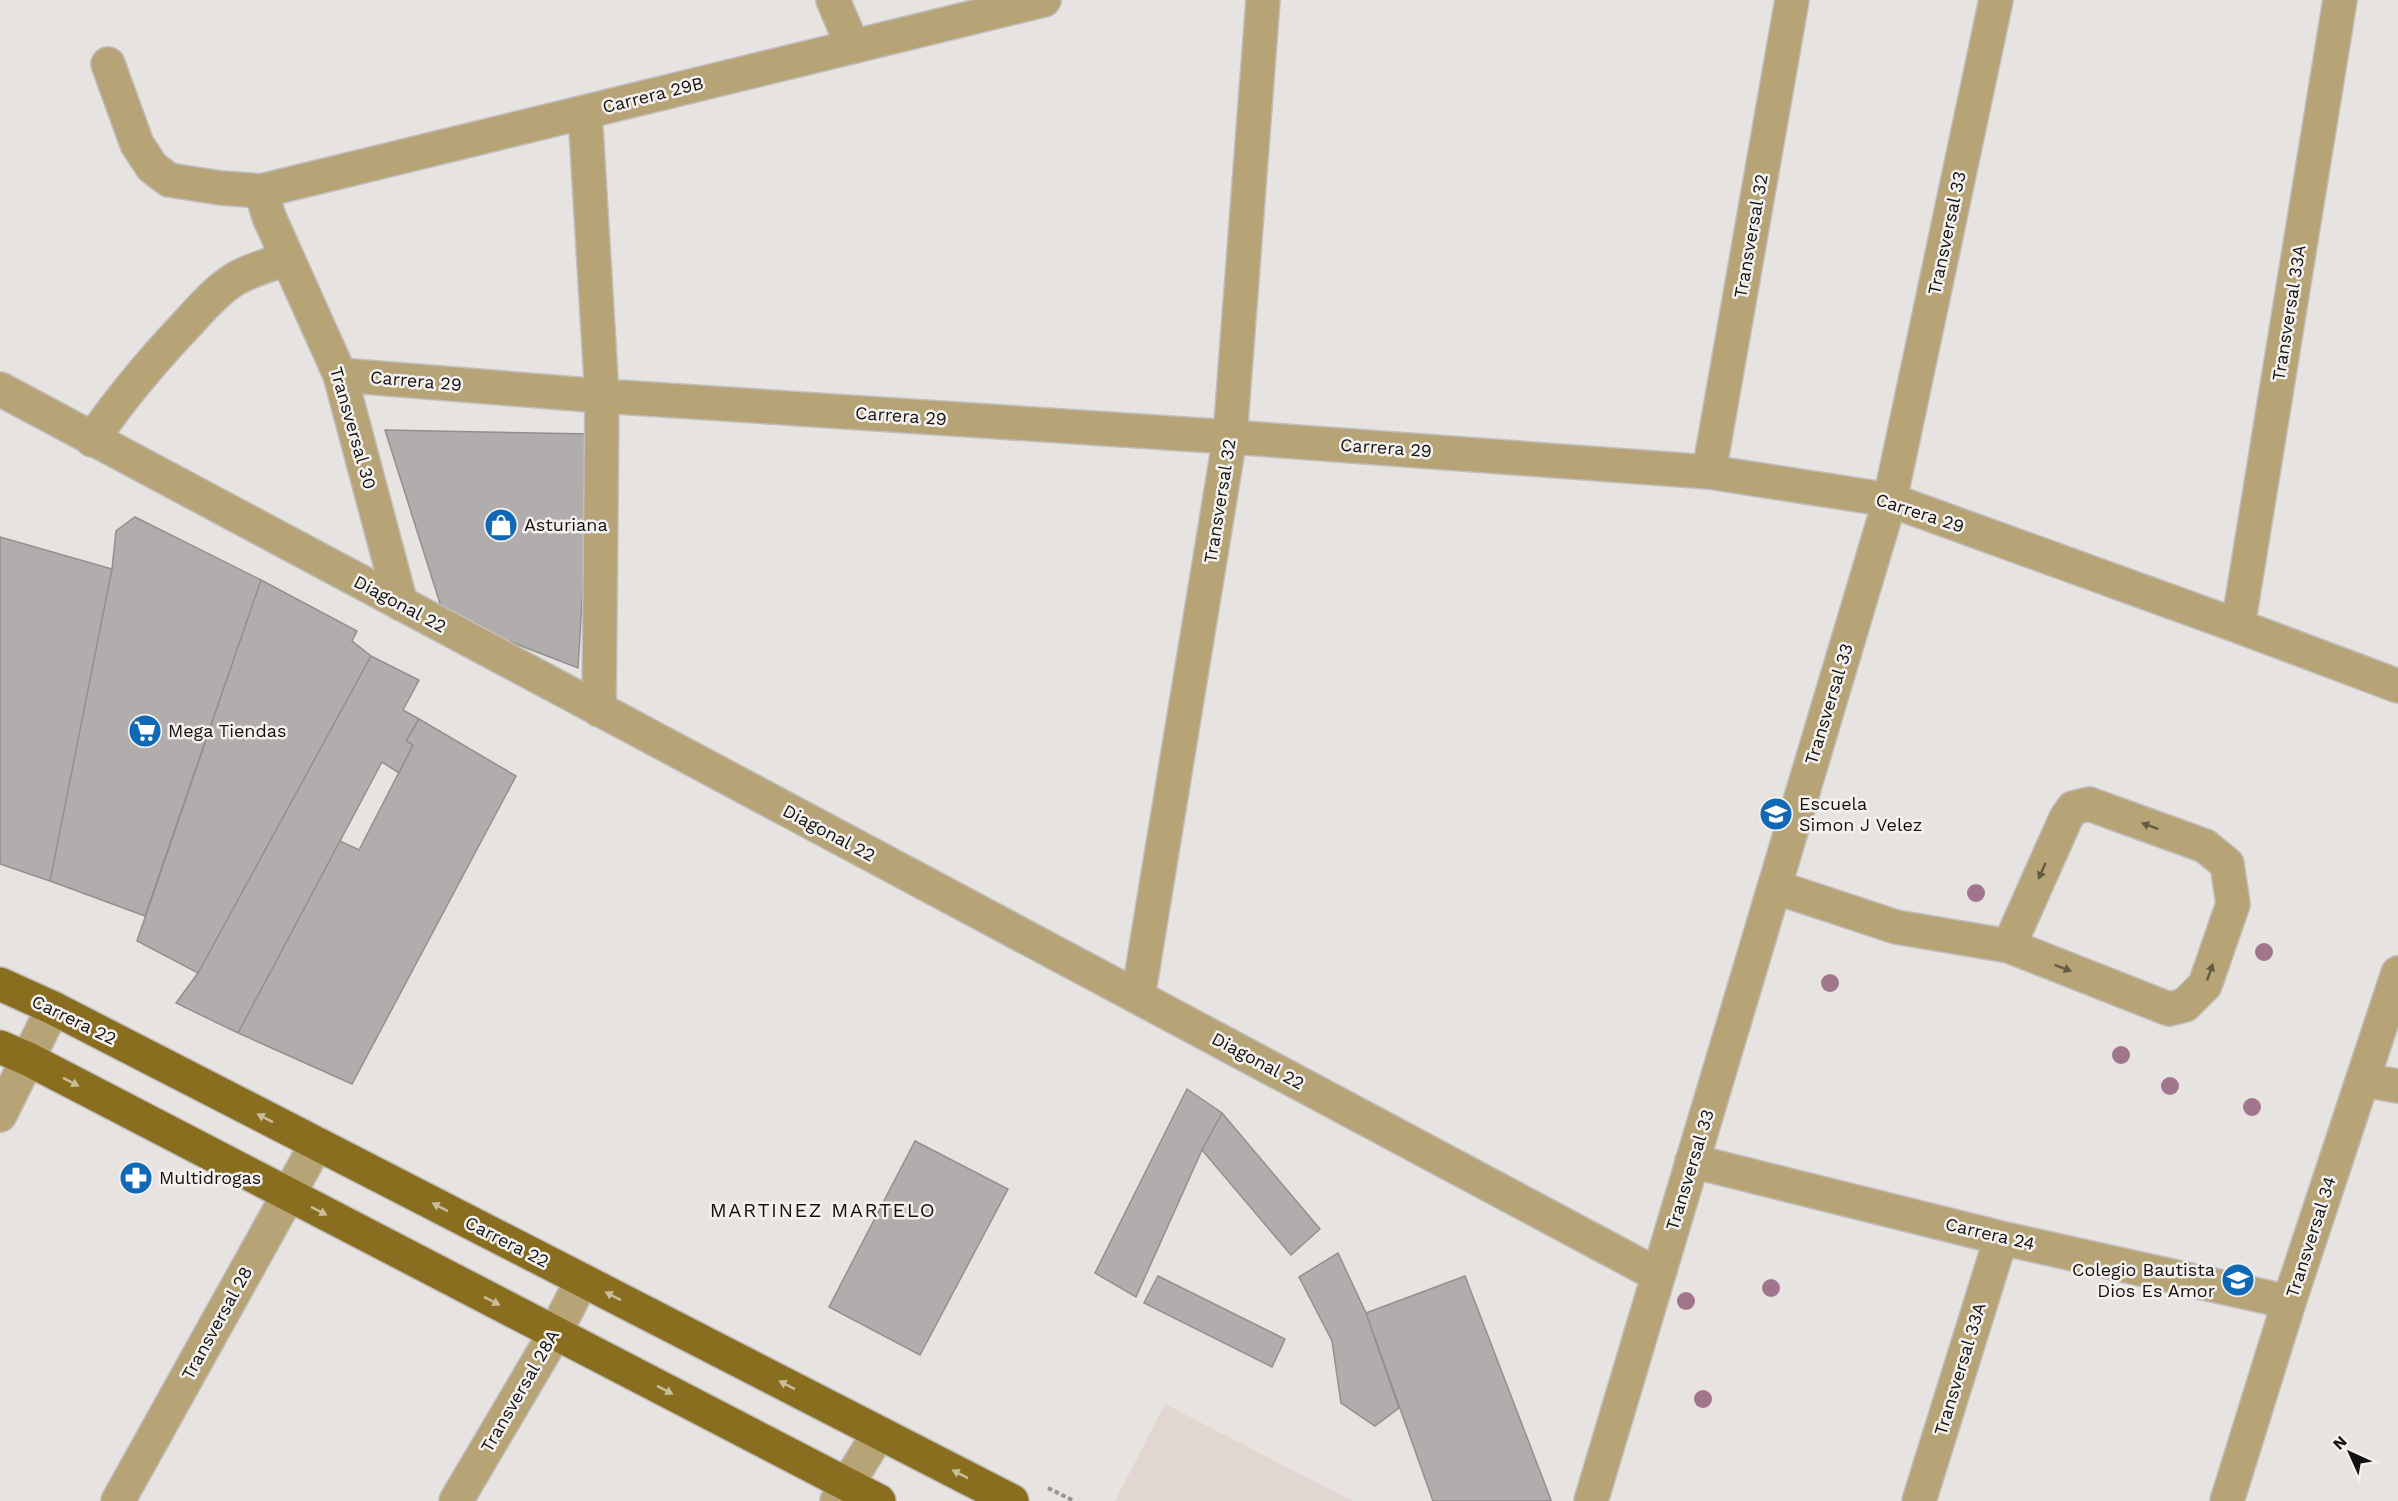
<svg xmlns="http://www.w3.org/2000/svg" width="2398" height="1501" font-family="'Work Sans',sans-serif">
  <rect width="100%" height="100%" fill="#e7e3e1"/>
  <path fill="#e2d7d0" d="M1165,1404L1352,1501H1115Z"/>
  <path fill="#b2adad" stroke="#938f8e" stroke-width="1.5" d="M385,430L592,434L578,668L444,616Z
    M135,517L261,580L145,916L50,881L112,569L116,531Z
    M0,537L112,569L50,881L0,864Z
    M261,580L357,631L352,641L371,656L198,973L137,941Z
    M371,656L419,680L403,710L419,719L406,741L413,745L399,773L382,762L238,1033L176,1003L198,973Z
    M419,719L516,776L352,1084L238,1033L340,841L359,850L413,745L406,741Z
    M1187,1089L1222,1113L1202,1150L1136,1297L1095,1273Z
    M1222,1113L1320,1229L1291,1255L1202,1150Z
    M915,1141L1008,1189L920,1355L829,1307Z
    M1338,1253L1366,1313L1399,1408L1375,1426L1341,1403L1332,1341L1299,1277Z
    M1158,1276L1285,1339L1272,1367L1144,1303Z
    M1465,1276L1551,1500L1550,1501H1433L1366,1313Z"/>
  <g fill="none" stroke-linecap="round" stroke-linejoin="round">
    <g stroke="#c1bdbc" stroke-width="36">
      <path id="minor" d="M833,0L853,47
        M108,64L137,144L152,167L169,180L221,188L261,191L1044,0
        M585,112L602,396L599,710
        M261,191L269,217L340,375L401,604
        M340,375L602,396L1230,437L1709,472L1890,500L2238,626L2398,686
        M0,389L1658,1275
        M92,440C120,399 152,361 186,325C200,310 215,292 232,281C249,270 269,265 288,259
        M1709,472L1792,0
        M2238,626L2340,0
        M1775,887L1896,927L2009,946L2169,1009L2185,1005L2205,985L2233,904L2227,864L2205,846L2089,804L2073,808L2066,818L2009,946
        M1138,997L1230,437L1263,0
        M2363,1080L2398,1086
        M0,1115L53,1008
        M1692,1161L2001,1238L2289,1302
        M118,1501L316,1145
        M456,1501L555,1333L582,1280
        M837,1501L879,1433
        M1591,1501L1890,500L1996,0
        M1919,1501L2001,1238
        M2227,1501L2289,1302L2398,973"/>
    </g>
    <g stroke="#c1bdbc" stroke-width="36">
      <path id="major" d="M0,984L53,1008L1012,1501
        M0,1047L28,1059L879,1501"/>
    </g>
    <path stroke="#989593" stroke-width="4" stroke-dasharray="4.5 3" stroke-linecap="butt" d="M1048,1488L1074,1501"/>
    <use href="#minor" stroke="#b6a476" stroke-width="33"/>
    <use href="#major" stroke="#896e1f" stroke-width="33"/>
  </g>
  <g fill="#a1768c">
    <circle cx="1976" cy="893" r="9"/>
    <circle cx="2264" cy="952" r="9"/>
    <circle cx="1830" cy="983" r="9"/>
    <circle cx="2121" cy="1055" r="9"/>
    <circle cx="2170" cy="1086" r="9"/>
    <circle cx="2252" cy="1107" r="9"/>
    <circle cx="1771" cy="1288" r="9"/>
    <circle cx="1686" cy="1301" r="9"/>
    <circle cx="1703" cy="1399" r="9"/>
  </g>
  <defs><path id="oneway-solid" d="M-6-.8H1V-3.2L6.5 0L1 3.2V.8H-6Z" transform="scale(1.5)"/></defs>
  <g fill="#645b44">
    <use href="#oneway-solid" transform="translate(2150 826) rotate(-160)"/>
    <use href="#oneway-solid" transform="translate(2042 871) rotate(114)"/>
    <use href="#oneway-solid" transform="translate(2063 968) rotate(21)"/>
    <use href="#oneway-solid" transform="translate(2210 972) rotate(-71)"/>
  </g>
  <g fill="#c9bd9b">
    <use href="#oneway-solid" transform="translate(71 1082) rotate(27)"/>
    <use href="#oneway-solid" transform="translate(265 1118) rotate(-153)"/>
    <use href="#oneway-solid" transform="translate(440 1207) rotate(-153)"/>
    <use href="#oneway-solid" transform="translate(319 1211) rotate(27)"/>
    <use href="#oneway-solid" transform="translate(613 1296) rotate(-153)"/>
    <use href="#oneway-solid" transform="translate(492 1301) rotate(27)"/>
    <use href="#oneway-solid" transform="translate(787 1385) rotate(-153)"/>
    <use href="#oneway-solid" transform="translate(665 1390) rotate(27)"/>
    <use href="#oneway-solid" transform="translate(960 1474) rotate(-153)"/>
  </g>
  <defs>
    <g id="shop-disc" transform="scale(1.725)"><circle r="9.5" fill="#1069b6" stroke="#f4f1ee"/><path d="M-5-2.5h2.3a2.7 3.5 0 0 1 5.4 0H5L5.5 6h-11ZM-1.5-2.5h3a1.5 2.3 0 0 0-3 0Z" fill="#fff"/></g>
    <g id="supermarket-disc" transform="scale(1.725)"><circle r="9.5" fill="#1069b6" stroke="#f4f1ee"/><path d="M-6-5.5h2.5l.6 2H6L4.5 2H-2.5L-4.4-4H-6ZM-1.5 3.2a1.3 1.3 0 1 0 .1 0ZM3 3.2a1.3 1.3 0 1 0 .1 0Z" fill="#fff"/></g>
    <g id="school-disc" transform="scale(1.725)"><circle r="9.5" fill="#1069b6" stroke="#f4f1ee"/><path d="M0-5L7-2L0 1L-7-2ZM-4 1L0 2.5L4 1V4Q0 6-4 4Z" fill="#fff"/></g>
    <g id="pharmacy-disc" transform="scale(1.725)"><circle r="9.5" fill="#1069b6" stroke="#f4f1ee"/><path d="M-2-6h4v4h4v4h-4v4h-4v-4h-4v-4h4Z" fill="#fff"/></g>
  </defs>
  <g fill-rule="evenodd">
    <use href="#shop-disc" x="501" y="525"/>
    <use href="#supermarket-disc" x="145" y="731"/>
    <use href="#school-disc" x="1776" y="814"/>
    <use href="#pharmacy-disc" x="136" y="1178"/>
    <use href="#school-disc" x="2238" y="1280"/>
  </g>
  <g text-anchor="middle" stroke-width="5" stroke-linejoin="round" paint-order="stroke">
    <g font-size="18" fill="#131211" stroke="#f4f1ee">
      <text transform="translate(653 95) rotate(-14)" y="6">Carrera 29B</text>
      <text transform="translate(1947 233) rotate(-78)" y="6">Transversal 33</text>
      <text transform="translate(1751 236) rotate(-80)" y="6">Transversal 32</text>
      <text transform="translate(2289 313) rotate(-81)" y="6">Transversal 33A</text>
      <text transform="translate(416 381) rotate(5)" y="6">Carrera 29</text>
      <text transform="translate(901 416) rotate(4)" y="6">Carrera 29</text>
      <text transform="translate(353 428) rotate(74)" y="6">Transversal 30</text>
      <text transform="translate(1386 448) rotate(4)" y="6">Carrera 29</text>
      <text transform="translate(1220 501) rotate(-81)" y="6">Transversal 32</text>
      <text transform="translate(1920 513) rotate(18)" y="6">Carrera 29</text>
      <text transform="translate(400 604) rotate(28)" y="6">Diagonal 22</text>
      <text transform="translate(1829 704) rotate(-73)" y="6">Transversal 33</text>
      <text transform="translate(829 833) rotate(28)" y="6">Diagonal 22</text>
      <text transform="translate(74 1020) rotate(26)" y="6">Carrera 22</text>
      <text transform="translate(1258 1061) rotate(28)" y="6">Diagonal 22</text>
      <text transform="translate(1690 1170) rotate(-73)" y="6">Transversal 33</text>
      <text transform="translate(1990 1234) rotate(13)" y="6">Carrera 24</text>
      <text transform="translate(2311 1237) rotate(-72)" y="6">Transversal 34</text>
      <text transform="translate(507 1242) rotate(27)" y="6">Carrera 22</text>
      <text transform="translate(217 1323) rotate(-61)" y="6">Transversal 28</text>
      <text transform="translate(1960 1369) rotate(-73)" y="6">Transversal 33A</text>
      <text transform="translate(520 1391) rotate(-60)" y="6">Transversal 28A</text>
    </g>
    <g font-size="18" fill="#131211" stroke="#f4f1ee" text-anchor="start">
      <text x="524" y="531">Asturiana</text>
      <text x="168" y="737">Mega Tiendas</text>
      <text x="1799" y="810">Escuela<tspan x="1799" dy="21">Simon J Velez</tspan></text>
      <text x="159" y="1184">Multidrogas</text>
      <text x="2215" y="1276" text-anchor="end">Colegio Bautista<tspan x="2215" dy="21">Dios Es Amor</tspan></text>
    </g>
    <g font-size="20" letter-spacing="1.5" fill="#131211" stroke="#f4f1ee">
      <text x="823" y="1217">MARTINEZ MARTELO</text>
    </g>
  </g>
  <g transform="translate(2350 1453) rotate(315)" stroke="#f4f1ee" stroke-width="4.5" paint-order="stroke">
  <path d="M0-4.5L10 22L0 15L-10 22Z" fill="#131211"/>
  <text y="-9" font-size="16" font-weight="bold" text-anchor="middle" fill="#131211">N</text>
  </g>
</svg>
